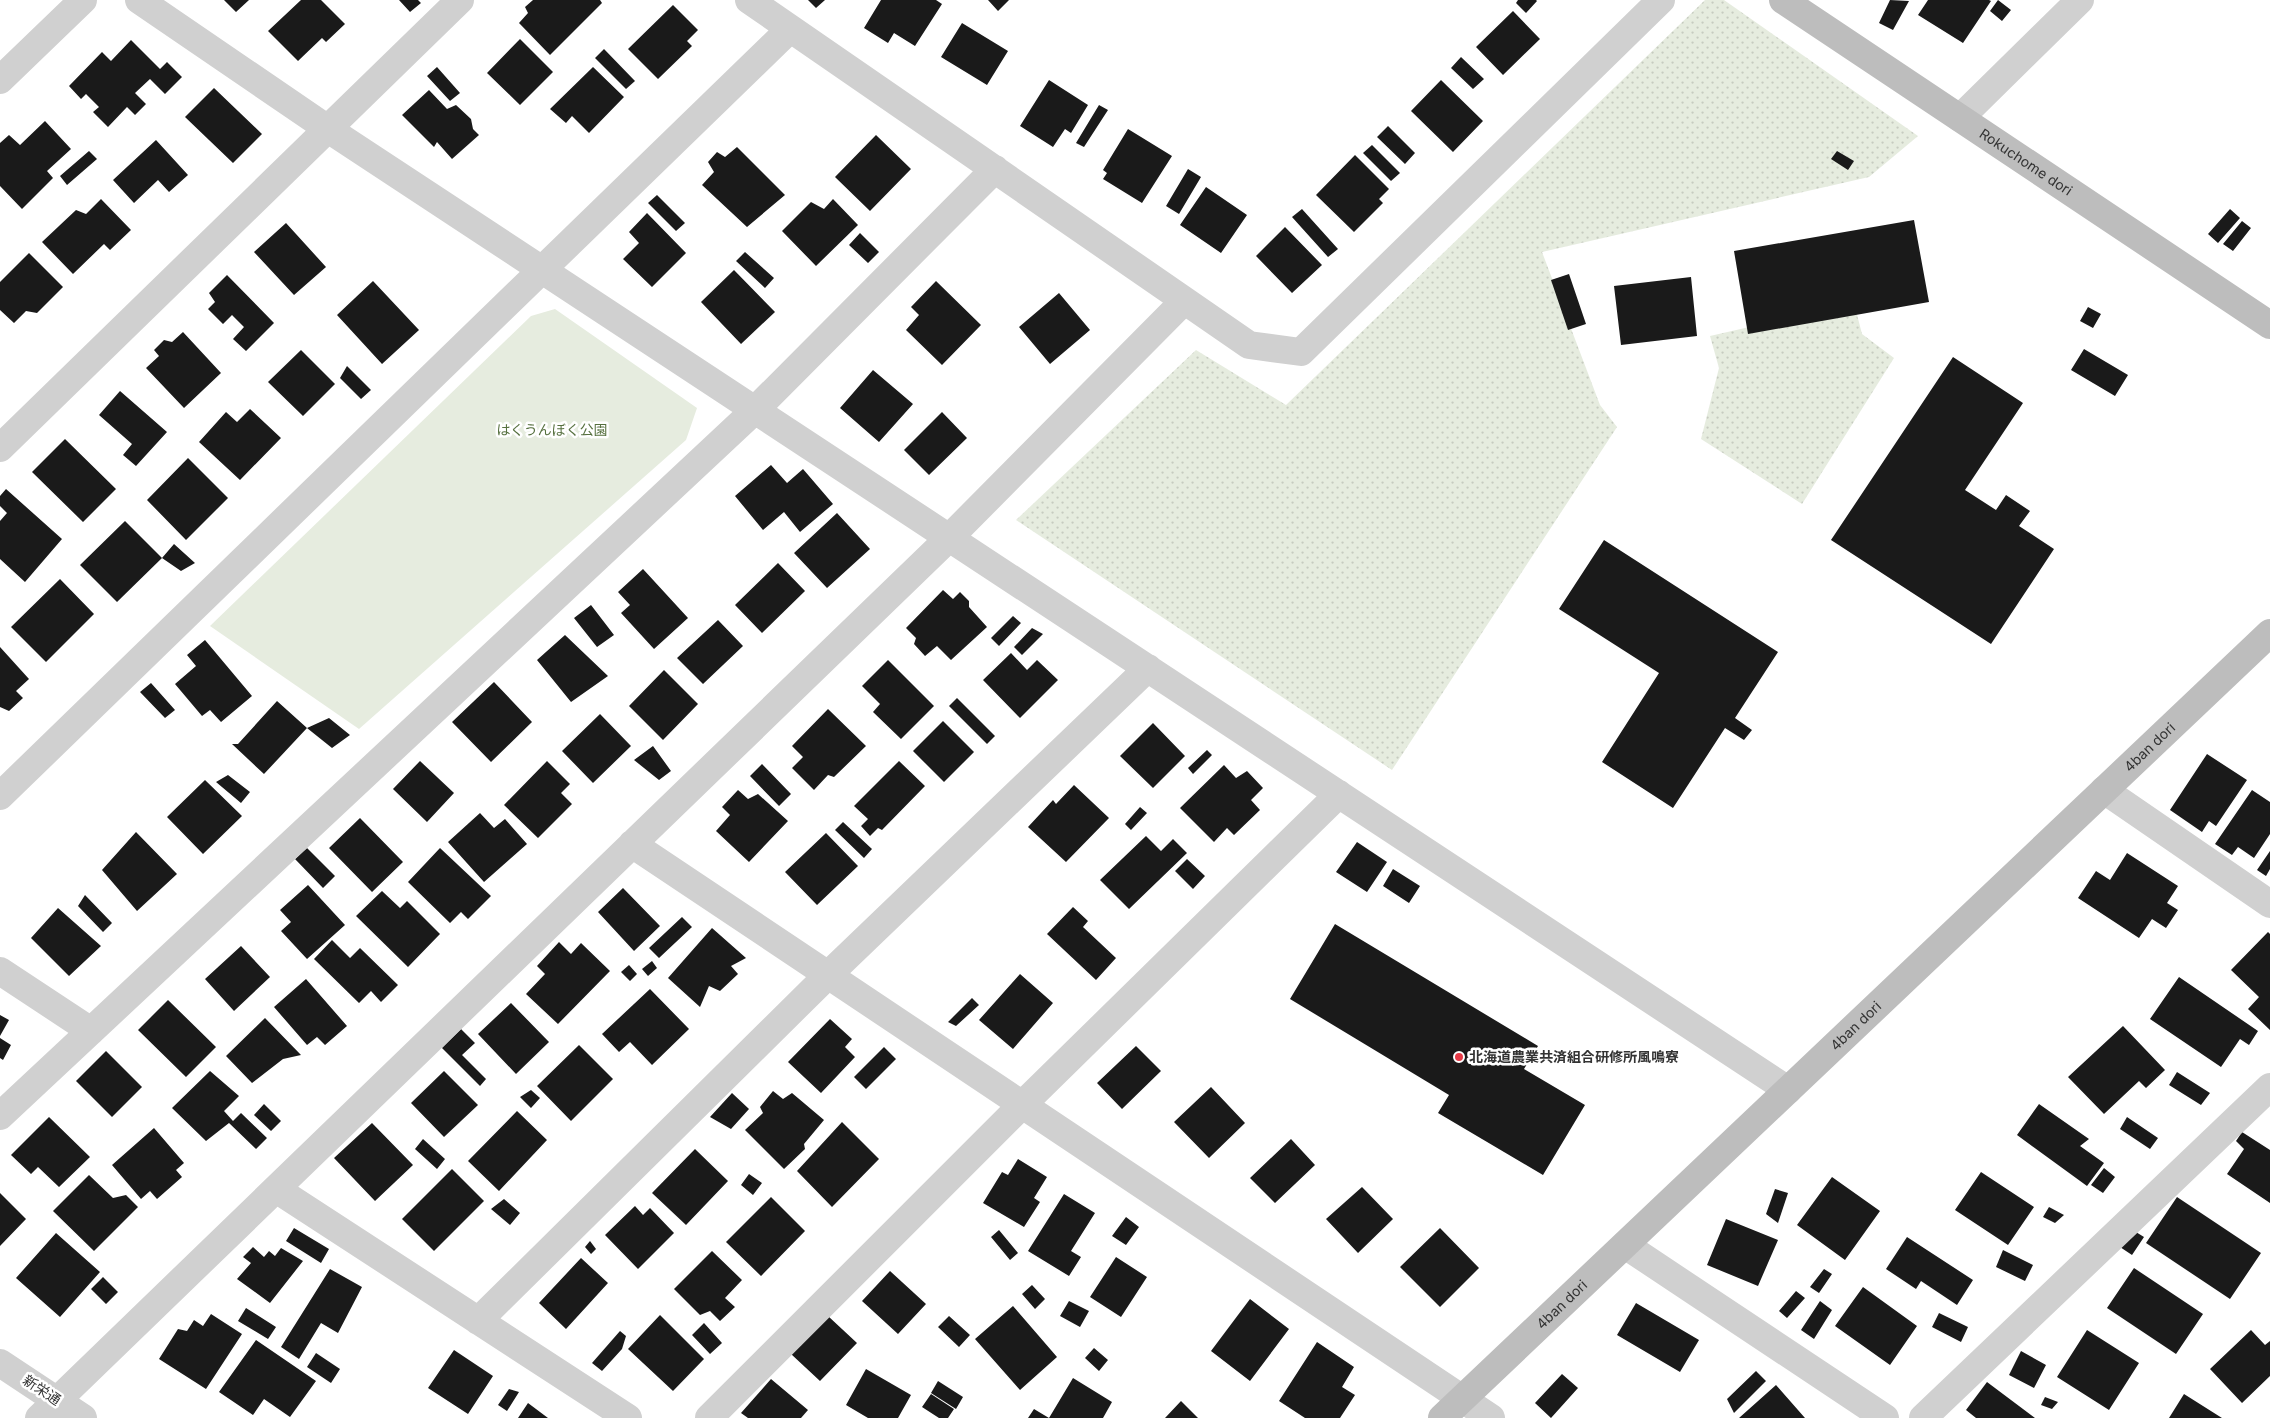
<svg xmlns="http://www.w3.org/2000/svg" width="2270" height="1418" font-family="Inter,'Noto Sans JP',sans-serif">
  <defs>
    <pattern id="grass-dots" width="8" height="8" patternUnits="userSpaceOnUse" patternTransform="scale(1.25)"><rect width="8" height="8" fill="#e6ecdf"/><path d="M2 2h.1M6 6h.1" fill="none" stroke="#c6cbc0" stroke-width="1.8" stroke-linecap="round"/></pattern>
  </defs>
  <rect width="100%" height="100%" fill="#fff"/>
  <path fill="url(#grass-dots)" d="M1705,0H1724L1918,136L1869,177L1542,252L1600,405L1617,427L1392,770L1016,520L1196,350L1286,405Z
    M1854,303L1862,334L1894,358L1802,504L1701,439L1719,368L1710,336Z"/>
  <path fill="#e6ecdf" d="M555,309L697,408L686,440L359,729L210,626L531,316Z"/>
  <path fill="#1a1a1a" d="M224,0H249L236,12Z
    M301,0H321L345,24L326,42L322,38L298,61L268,31Z
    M399,0H418L421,3L410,12Z
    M533,0H600L602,3L550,55L519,23L528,13L525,7Z
    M808,0H825L816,8Z
    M881,0H936L942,4L915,46L894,33L888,43L864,28Z
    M988,0H1009L998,11Z
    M1518,0H1536L1537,1L1526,13L1516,3Z
    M1890,0L1909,1L1893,30L1879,23Z
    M1928,0H1989L1991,1L1963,43L1918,15Z
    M1998,0L2011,10L2002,21L1990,11Z
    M673,5L698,30L687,41L692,46L658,79L628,49Z
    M1513,11L1540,39L1503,75L1476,47Z
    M962,23L1008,51L987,85L941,57Z
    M520,39L553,72L520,105L487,73Z
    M131,40L160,69L167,62L182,77L165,94L150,79L135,93L146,104L135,115L127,107L108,127L93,112L99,107L86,94L81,99L69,86L102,52L111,61Z
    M604,49L635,81L626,89L595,58Z
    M1461,57L1484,79L1473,89L1451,68Z
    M437,67L460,93L450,101L427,76Z
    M593,67L624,97L589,133L572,116L566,123L550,109Z
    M1049,80L1088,105L1071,133L1065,129L1053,147L1020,126Z
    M1441,80L1483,121L1453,152L1411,111Z
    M214,88L262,134L233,163L185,117Z
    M429,90L447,109L456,105L471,119L473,129L479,135L452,159L437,142L434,147L402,115Z
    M1099,105L1108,110L1084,147L1076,143Z
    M45,121L71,149L47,171L53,178L22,209L0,186V143L9,135L20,145Z
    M1388,126L1415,153L1405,164L1377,137Z
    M1128,129L1172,156L1142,203L1103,179L1107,173L1103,170Z
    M876,135L911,169L870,211L835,177Z
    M156,140L188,175L169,192L158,180L134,203L113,180Z
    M1372,145L1400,173L1391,181L1363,153Z
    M737,147L785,195L747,227L702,185L714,172L708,162L717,152L725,157Z
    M89,151L97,159L67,185L60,176Z
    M1837,151L1854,161L1848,170L1831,159Z
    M1355,155L1389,189L1379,199L1383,203L1354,232L1316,195Z
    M1188,169L1201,177L1179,214L1166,206Z
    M1206,187L1247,215L1221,253L1180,225Z
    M657,195L685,223L676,231L648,203Z
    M101,199L131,230L110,250L104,244L73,274L42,242L76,210L86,214Z
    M833,199L858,225L816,266L782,231L811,202L824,209Z
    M1302,209L1338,249L1328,257L1292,217Z
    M2230,209L2240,218L2218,243L2208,234Z
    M647,213L686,253L652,287L623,259L639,243L629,232Z
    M1914,220L1929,302L1748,334L1734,251Z
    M2242,221L2251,228L2233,251L2223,244Z
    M286,223L326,267L294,295L254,252Z
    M1285,227L1322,265L1292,293L1256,256Z
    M860,233L879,252L868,263L849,245Z
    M745,252L774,278L765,288L736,261Z
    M29,253L63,287L37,313L26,311L14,323L0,310V282Z
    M734,270L775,312L741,344L701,302Z
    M1569,274L1586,324L1568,330L1551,280Z
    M227,275L274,323L246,351L233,339L244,327L232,315L223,324L208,309L215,302L209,293Z
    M1691,277L1697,336L1621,345L1614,286Z
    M373,281L419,330L382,364L337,315Z
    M936,281L981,325L942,365L906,330L919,315L911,307Z
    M1059,293L1090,330L1050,364L1019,327Z
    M2088,307L2101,314L2093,328L2080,321Z
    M183,332L221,373L184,408L146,368L159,356L154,350L164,340L172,342Z
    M2084,349L2128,375L2115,396L2071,370Z
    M301,350L335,384L303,416L268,382Z
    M1953,357L2023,403L1965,490L1996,510L2006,495L2030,511L2019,526L2054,549L1991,644L1831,540Z
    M347,366L371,390L361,399L340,378Z
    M873,370L913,404L879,442L840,408Z
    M120,391L167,432L136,466L123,455L132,444L99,415Z
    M250,409L281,438L240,480L199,442L226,412L237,422Z
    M942,412L967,438L929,475L904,450Z
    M65,439L116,489L83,522L32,472Z
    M188,458L228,498L186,540L147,500Z
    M771,465L787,483L803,469L833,504L800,532L784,512L763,530L735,496Z
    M6,489L62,539L25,582L0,559V521L7,513L0,506V496Z
    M837,513L870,549L827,588L794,553Z
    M125,521L162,558L174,544L195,563L181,571L162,558L117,602L80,565Z
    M1604,540L1778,652L1735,718L1752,730L1744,740L1725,728L1673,808L1602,762L1659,673L1559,609Z
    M778,563L805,591L762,633L735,605Z
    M643,569L688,618L654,649L621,613L630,605L618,592Z
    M60,579L94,614L46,662L11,627Z
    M943,590L953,599L960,592L969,601V607L987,627L951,660L937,646L925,656L914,644L916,638L906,628Z
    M591,605L614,635L597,647L574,618Z
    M1013,616L1021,623L999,646L991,638Z
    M718,620L743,646L703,684L677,658Z
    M1032,628L1043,634L1022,655L1014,647Z
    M565,635L608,676L571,702L537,660Z
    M205,640L252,696L221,722L210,710L202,716L175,684L196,666L187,655Z
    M0,647L29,679L16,691L23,698L9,711L0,707Z
    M1011,653L1027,670L1037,660L1058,680L1020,718L983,680Z
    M888,660L934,706L901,739L873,712L880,704L862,686Z
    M664,670L698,704L663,740L629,706Z
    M494,682L532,722L491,762L452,722Z
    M151,683L175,710L165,718L140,692Z
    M957,698L995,736L987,744L949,706Z
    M277,701L307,728L264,774L232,744H238Z
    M828,709L866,746L834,777L828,775L814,790L792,768L803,757L792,746Z
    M600,714L631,746L593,783L562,751Z
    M329,718L350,735L332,748L307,728Z
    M943,721L974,752L944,782L913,751Z
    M1153,723L1185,756L1153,788L1120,756Z
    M653,746L671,771L659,780L634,760Z
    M1207,750L1212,755L1193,774L1188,768Z
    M2207,754L2247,780L2216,826L2209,821L2202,832L2170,810Z
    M420,761L454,793L427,822L393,789Z
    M547,761L570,784L561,793L572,804L538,838L504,805Z
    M899,761L925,786L882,830L878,828L870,836L861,826L868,819L854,806Z
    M762,764L791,794L779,806L750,776Z
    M1224,765L1236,778L1247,771L1263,788L1251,800L1260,810L1234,835L1227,828L1214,842L1180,808Z
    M228,775L250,792L241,803L216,782Z
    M205,780L242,816L203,854L167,817Z
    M1074,785L1109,818L1066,862L1028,827L1053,800L1056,804Z
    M738,790L748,799L758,794L788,821L749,862L716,831L730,815L722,807Z
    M2252,790L2270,802V834L2254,858L2238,847L2232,855L2215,844Z
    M1140,807L1147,813L1131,830L1125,824Z
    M480,813L494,828L505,819L527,844L484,882L448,842Z
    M360,818L403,862L372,892L329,848Z
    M843,822L872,849L864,858L835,830Z
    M136,832L177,874L137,911L102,870Z
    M826,833L858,866L817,905L785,872Z
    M1146,836L1161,851L1173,839L1187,853L1129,909L1100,880Z
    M1357,842L1387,862L1367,892L1336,872Z
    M307,848L335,876L323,888L295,859Z
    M440,848L491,896L468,919L461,912L450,923L408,882Z
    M2270,851V869L2266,876L2257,870Z
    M2127,853L2178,886L2167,903L2178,910L2166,928L2152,919L2139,938L2078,898L2096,871L2110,880Z
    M1187,859L1205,876L1193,889L1175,871Z
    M1393,869L1420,886L1409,903L1383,886Z
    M308,885L345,925L307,959L281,931L291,922L280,910Z
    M623,888L660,926L634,951L598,912Z
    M382,891L400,908L407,901L440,934L408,967L356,916Z
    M85,895L112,923L103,932L78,906Z
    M1073,907L1088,921L1083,927L1116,958L1096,980L1047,934Z
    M58,908L101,946L69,976L31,938Z
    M682,917L692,927L659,958L649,948Z
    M1335,924L1538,1046L1524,1069L1585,1105L1543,1175L1438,1113L1449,1095L1290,999Z
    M712,928L746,958L731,966L738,974L720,991L709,986L700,1007L668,978Z
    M2268,932L2270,934V1030L2248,1009L2259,997L2231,970Z
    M332,940L350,958L360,948L398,985L381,1002L371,991L359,1003L314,959Z
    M559,942L571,954L581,943L610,971L558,1024L526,994L545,974L537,966Z
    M241,946L270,977L234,1011L205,979Z
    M652,961L657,968L648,976L642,969Z
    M629,965L637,974L630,981L621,972Z
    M1020,974L1053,1003L1013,1049L979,1020Z
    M2179,977L2258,1031L2249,1045L2240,1039L2221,1067L2150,1019Z
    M306,979L347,1026L325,1045L317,1037L307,1045L274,1007Z
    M650,989L689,1029L652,1065L630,1042L619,1052L602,1034Z
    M972,998L979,1005L956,1026L948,1022Z
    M168,1000L216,1047L186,1077L138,1030Z
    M511,1003L549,1042L516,1074L478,1034Z
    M0,1015L9,1020L0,1036Z
    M265,1018L301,1055L283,1059L252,1083L226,1056Z
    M830,1019L852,1039L845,1047L855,1057L821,1093L788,1062Z
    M2123,1026L2165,1070L2146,1088L2139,1081L2104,1114L2068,1077Z
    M461,1029L475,1043L462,1055L486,1079L480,1086L442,1048Z
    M0,1038L11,1045L3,1060L0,1058Z
    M579,1045L613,1079L571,1121L537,1086Z
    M1136,1046L1161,1071L1122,1109L1097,1083Z
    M884,1047L896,1059L866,1089L854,1077Z
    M106,1051L142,1087L112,1117L76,1081Z
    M210,1071L239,1096L224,1111L233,1121L241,1113L267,1138L256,1149L229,1123L206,1141L172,1108Z
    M444,1071L478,1105L444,1137L411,1103Z
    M2177,1072L2210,1093L2201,1105L2169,1085Z
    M1211,1087L1245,1123L1209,1158L1174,1122Z
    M531,1090L540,1098L531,1108L520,1097Z
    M773,1091L783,1099L792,1093L824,1120L804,1144L805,1149L784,1169L745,1130L763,1113L760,1107Z
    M732,1093L749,1109L731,1129L710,1117Z
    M264,1104L281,1121L271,1131L254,1115Z
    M2039,1104L2089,1139L2080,1146L2104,1163L2087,1186L2017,1135Z
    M517,1111L547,1140L499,1191L468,1161Z
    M49,1117L90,1157L59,1187L38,1167L31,1174L11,1155Z
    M2127,1117L2158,1138L2150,1149L2120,1129Z
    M842,1122L879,1159L832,1207L797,1171Z
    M372,1123L413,1165L375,1201L334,1158Z
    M154,1128L184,1163L176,1170L182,1177L157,1199L150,1191L141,1199L112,1165Z
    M2242,1132L2270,1150V1203L2227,1174L2244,1149L2236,1141Z
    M423,1139L445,1159L437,1169L415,1149Z
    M1291,1139L1315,1165L1275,1203L1250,1178Z
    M695,1149L728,1181L686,1225L652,1193Z
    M1018,1159L1047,1177L1034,1198L1040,1202L1024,1227L983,1203L1002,1172L1008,1175Z
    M2104,1168L2115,1177L2103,1193L2091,1185Z
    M452,1169L484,1201L434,1251L402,1219Z
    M1981,1172L2034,1207L2008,1245L1955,1210Z
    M749,1174L762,1183L753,1195L741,1185Z
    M89,1175L113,1198L126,1195L138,1207L94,1251L53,1211Z
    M1832,1177L1880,1211L1845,1260L1797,1225Z
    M1362,1187L1393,1219L1358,1253L1326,1219Z
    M1775,1189L1788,1193L1778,1223L1766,1214Z
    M0,1193L26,1219L0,1246Z
    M1064,1194L1095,1213L1071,1251L1081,1257L1069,1276L1028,1251Z
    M771,1197L805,1231L761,1276L726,1242Z
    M2177,1197L2261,1253L2230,1299L2146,1243Z
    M504,1199L520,1213L510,1225L491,1209Z
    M635,1206L643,1215L650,1208L674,1233L638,1269L605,1235Z
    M2049,1207L2064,1215L2055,1223L2043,1217Z
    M1126,1217L1139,1227L1126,1245L1112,1236Z
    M1726,1219L1778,1240L1758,1286L1707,1265Z
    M294,1228L329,1249L321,1263L286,1241Z
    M1440,1228L1479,1268L1440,1307L1400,1267Z
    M2131,1229L2144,1237L2132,1255L2120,1247Z
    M999,1230L1018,1253L1010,1260L991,1237Z
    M56,1233L100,1272L60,1317L16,1278Z
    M1907,1237L1973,1280L1957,1305L1921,1281L1916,1289L1886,1269Z
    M590,1241L596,1249L591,1254L585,1247Z
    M253,1247L264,1257L269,1251L275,1256L281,1248L303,1261L270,1303L237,1279L251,1263L243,1257Z
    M2003,1250L2033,1265L2025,1281L1996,1267Z
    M712,1251L742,1280L725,1298L735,1307L720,1321L710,1311L700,1315L674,1289Z
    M1116,1257L1147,1277L1121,1317L1090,1297Z
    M581,1258L608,1283L566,1329L539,1303Z
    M2134,1268L2203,1314L2176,1354L2107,1308Z
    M330,1269L362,1287L338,1333L321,1323L299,1359L281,1347Z
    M1824,1269L1832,1274L1819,1293L1810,1287Z
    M890,1271L926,1304L898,1334L862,1301Z
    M103,1277L118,1292L106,1304L91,1289Z
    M1032,1285L1045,1299L1035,1309L1022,1294Z
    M1863,1287L1917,1326L1890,1365L1835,1326Z
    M1796,1291L1805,1298L1787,1318L1779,1311Z
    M1250,1299L1289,1329L1250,1381L1211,1351Z
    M1069,1301L1089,1311L1080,1327L1060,1316Z
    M1820,1301L1832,1310L1814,1339L1801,1330Z
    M1636,1303L1699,1340L1680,1372L1617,1335Z
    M1013,1306L1057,1357L1020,1390L975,1339Z
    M246,1308L276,1327L268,1339L238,1321Z
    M1939,1313L1968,1327L1961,1342L1932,1327Z
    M211,1314L242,1334L206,1389L159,1359L178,1329L187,1331L194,1320L203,1326Z
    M660,1315L704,1359L673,1391L628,1349Z
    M828,1316L857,1343L820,1381L791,1354Z
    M949,1316L970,1335L959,1347L938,1327Z
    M704,1323L722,1343L710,1354L692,1335Z
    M2087,1330L2139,1363L2109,1410L2057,1377Z
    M2251,1330L2265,1345L2270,1341V1376L2242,1403L2210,1369Z
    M620,1331L626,1336L622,1349L602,1371L592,1363Z
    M256,1340L316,1381L290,1417L264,1399L253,1415L219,1392Z
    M1317,1342L1354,1367L1342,1387L1355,1395L1340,1418H1305L1279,1401Z
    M1094,1348L1108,1360L1099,1371L1085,1358Z
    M454,1350L493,1376L468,1414L428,1388Z
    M2021,1351L2046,1365L2034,1388L2009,1375Z
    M316,1353L340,1369L331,1383L307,1367Z
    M866,1369L911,1395L898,1418H868L846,1405Z
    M1756,1371L1766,1381L1734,1413L1727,1399Z
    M1562,1374L1578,1388L1551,1418L1535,1403Z
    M1073,1378L1112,1402L1103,1418H1049Z
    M771,1379L808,1410L801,1418H748L741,1413Z
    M938,1381L963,1397L956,1409L931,1393Z
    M1987,1382L2035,1418H1976L1966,1410Z
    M1776,1385L1805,1418H1739Z
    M509,1389L519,1392L507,1411L498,1405Z
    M931,1394L954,1409L948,1418H939L922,1407Z
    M2184,1394L2222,1418H2169Z
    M2045,1397L2058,1402L2052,1409L2041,1405Z
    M1181,1401L1198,1418H1165Z
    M528,1403L548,1418H518Z
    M1034,1409L1049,1418H1028Z"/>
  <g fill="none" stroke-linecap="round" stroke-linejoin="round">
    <path stroke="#d0d0d0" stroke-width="28" d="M139,0L328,129L1788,1090
      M749,0L1249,345L1301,352L1661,0
      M0,80L83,0
      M1960,118L2080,0
      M0,448L460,0
      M2104,790L2270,904
      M0,796L790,29
      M632,844L1491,1418
      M0,971L91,1031
      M0,1116L755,410L995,169
      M276,1189L628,1418
      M1625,1245L1885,1418
      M478,1321L828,975L1148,668
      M0,1363L83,1418
      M39,1418L949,538L1184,301
      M709,1418L1022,1105L1339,794
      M1923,1418L2270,1087"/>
    <g stroke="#bdbdbd" stroke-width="28">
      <path id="s1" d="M1783,0L2270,325"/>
      <path id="s2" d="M1442,1418L2270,633"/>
    </g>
  </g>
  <circle fill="#e63946" stroke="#fff" stroke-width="2" cx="1459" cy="1057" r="5"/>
  <g text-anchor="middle" stroke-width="5" stroke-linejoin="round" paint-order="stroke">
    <g font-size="14" fill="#333" stroke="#fff">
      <text dy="5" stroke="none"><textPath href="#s1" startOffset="292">Rokuchome dori</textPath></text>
      <text dy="5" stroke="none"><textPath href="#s2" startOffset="975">4ban dori</textPath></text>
      <text dy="5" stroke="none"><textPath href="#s2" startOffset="570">4ban dori</textPath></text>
      <text dy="5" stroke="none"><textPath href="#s2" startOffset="165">4ban dori</textPath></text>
      <text transform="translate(42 1390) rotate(34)" y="5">新栄通</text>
    </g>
    <g font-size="14" fill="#56703f" stroke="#fff">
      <text x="552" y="435">はくうんぼく公園</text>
    </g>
    <g font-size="14" font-weight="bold" fill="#333" stroke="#fff" text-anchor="start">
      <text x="1469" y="1062">北海道農業共済組合研修所風鳴寮</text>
    </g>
  </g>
</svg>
